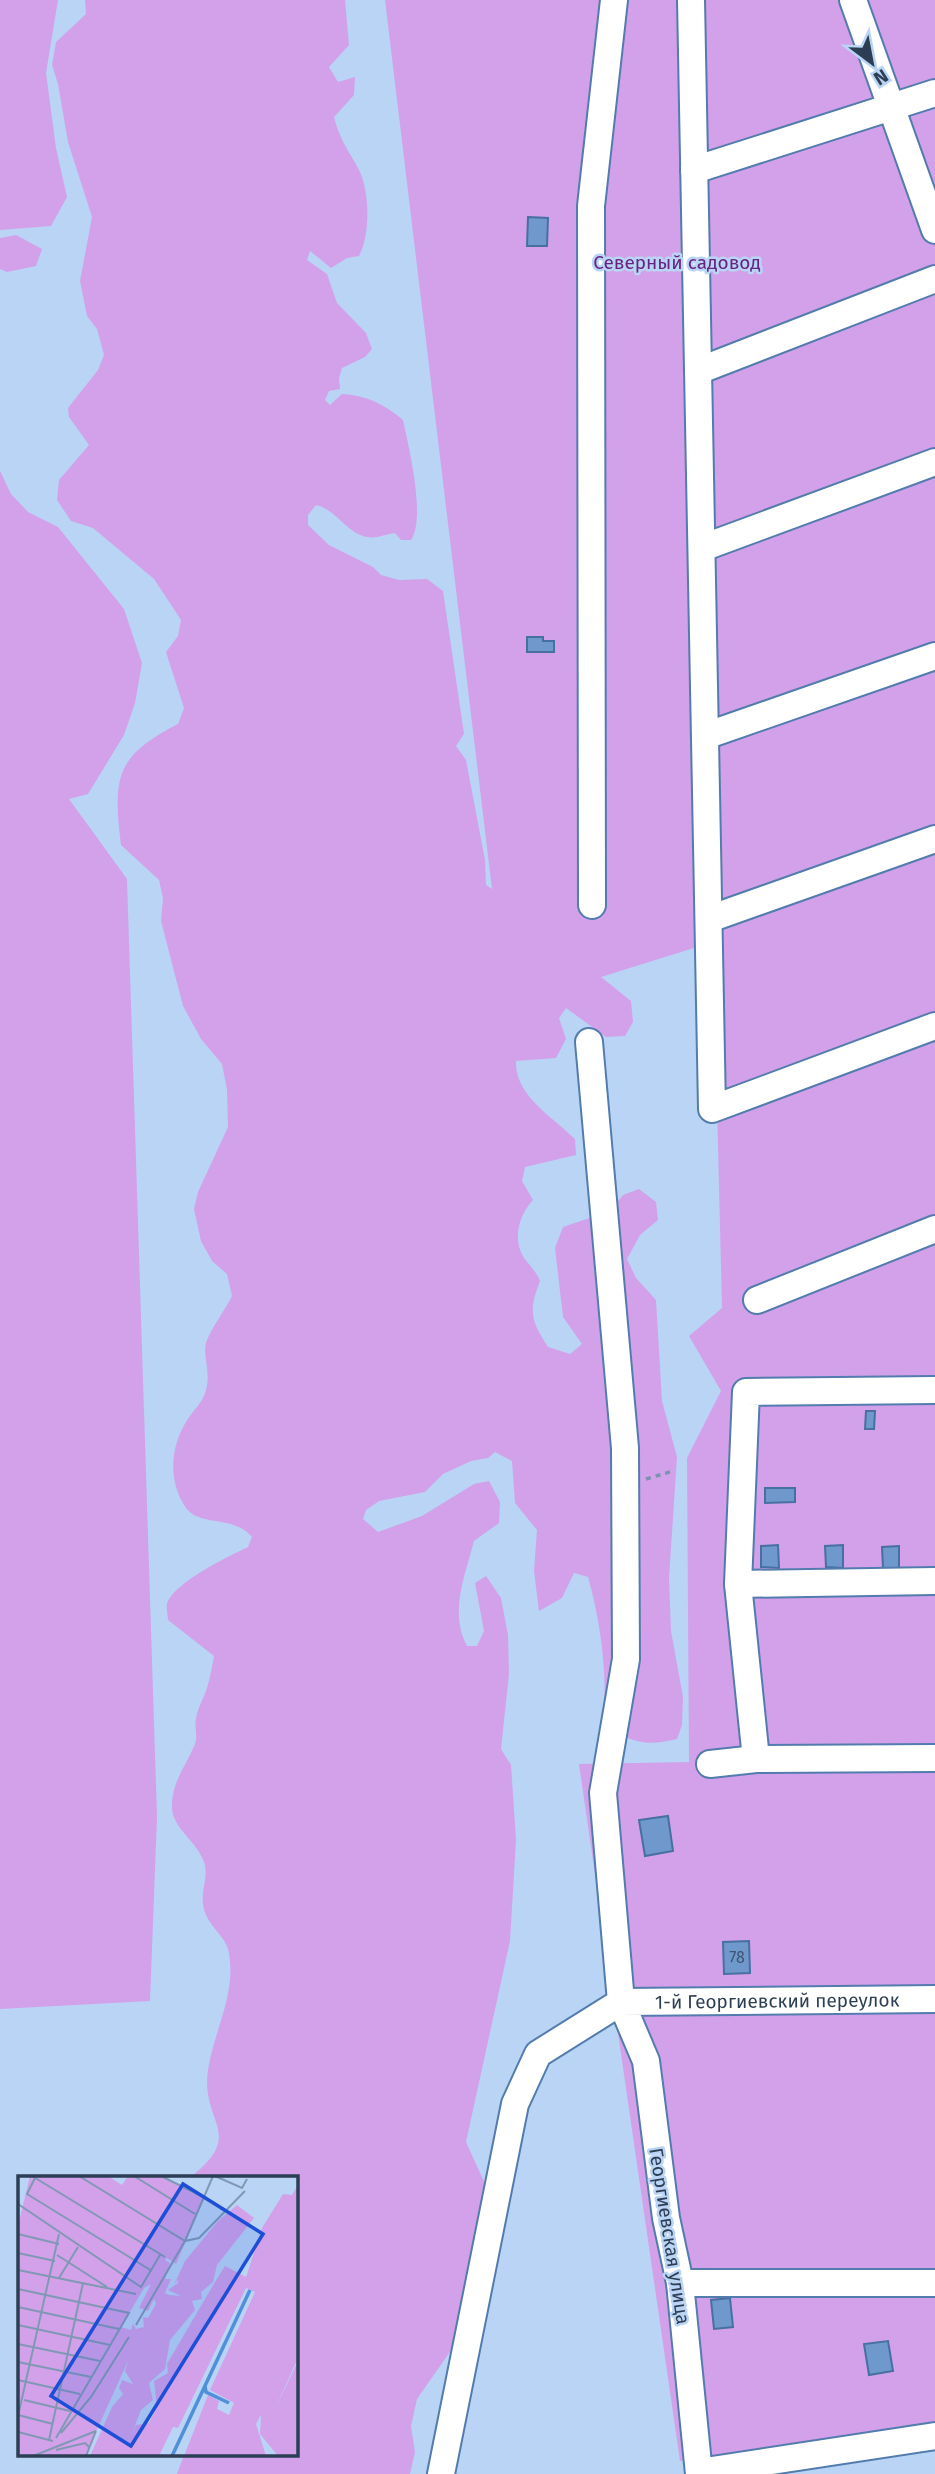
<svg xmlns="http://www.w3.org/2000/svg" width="935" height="2474" font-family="'Fira Sans',sans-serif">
  <rect width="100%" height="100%" fill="#bad4f5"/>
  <path fill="#d2a1ea" d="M0,0H58L46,73L56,148L67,197L51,226L0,230Z
    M85,0H345L349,45L329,67L338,82L355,77L354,95L334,117C339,137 347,149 357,166C370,188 371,233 359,256L347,258L331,268L310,251L307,260L327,274L337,303L366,333L372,349L365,357L342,368L339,378L340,389L329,391L325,400L330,405L342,394C367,395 385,405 403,420C409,448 426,518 411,540H401L395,533C386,534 376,539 367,537C346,533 337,510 316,505L308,515V525L329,545L373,567L381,575L399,580L427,579L443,591L464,734L456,746L466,760L485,860L486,885L492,889L385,0H935V2437L680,2461L579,1764L689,1762L687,1458L721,1391L689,1336L722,1308L713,942L601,977L631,1001L633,1022L625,1036L606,1037L566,1008L559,1018L566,1039L556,1058L516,1061C515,1096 552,1116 575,1139L576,1155L525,1167L522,1181L533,1200C519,1215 512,1239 524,1258C530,1266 536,1271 540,1281C528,1312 531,1320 548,1347L570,1354L582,1344L563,1317L555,1248L563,1227L610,1211L623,1195L639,1189L656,1202L658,1220L640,1235L627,1259L636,1278L656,1300L662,1401L677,1457L669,1578L671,1631L683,1697L682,1725L677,1739C645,1747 629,1742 603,1724C608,1676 601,1623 588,1577L574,1573L562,1598L539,1611L534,1571L537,1530L515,1503L512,1461L495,1452L488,1458L471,1461L443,1474L425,1492L379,1501L366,1510L363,1519L378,1532L422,1516L474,1484L489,1481L500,1502L499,1523L474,1541C465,1576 449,1612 467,1646H477L484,1631L475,1583L486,1576L501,1598L508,1635L509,1674L501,1749L511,1765L516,1840L510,1941L466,2142L486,2186L454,2346L417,2399L411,2426L415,2452L410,2474H177L184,2455H296V2178H189C248,2133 200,2124 208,2070C214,2030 238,1991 228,1949C224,1934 205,1924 203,1904C201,1889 209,1877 204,1862C196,1839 170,1828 172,1803C173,1780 187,1764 195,1744C198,1736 194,1726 196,1718C198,1707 204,1698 207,1688C210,1678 212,1667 214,1656L168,1620C168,1616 166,1608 167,1604C173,1583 229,1556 248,1547L252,1537C234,1515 200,1527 186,1508C168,1482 170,1448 186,1422C191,1413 200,1405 204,1396C213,1374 202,1357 206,1343C210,1330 225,1310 232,1296L227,1274L212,1261L201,1241L194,1209L198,1192L228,1127L227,1090L222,1064L201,1039L183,1006L161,921L163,898L159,880L121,845C113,778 115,756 178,724L184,708L166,652L178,636L181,620L154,579L93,528L71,521L57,500L59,480L89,445L69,417L68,408L98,370L104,355L97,329L87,316L80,281L92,217L68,142L58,84L52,65L56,42L86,14Z
    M16,235L42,249L36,266L7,272L0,269V238Z
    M0,471L11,494L28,512L58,527L124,609L142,663L135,703L124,735L88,794L69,799L127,879L157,1817L150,2001L0,2009Z"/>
  <path fill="#6f99cc" stroke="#4770a1" stroke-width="2" d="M528,217L548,218L547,246H527Z
    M527,637H543V641H554V652H527Z
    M866,1411H875L874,1429H865Z
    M765,1488H795V1502L765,1503Z
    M778,1545L779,1568L761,1567V1546Z
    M843,1545V1568L826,1567L825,1546Z
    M899,1546V1569L883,1568L882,1547Z
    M668,1816L673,1851L645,1856L639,1820Z
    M749,1941L750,1973L724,1974L723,1942Z
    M730,2298L733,2327L714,2329L711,2300Z
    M888,2341L893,2371L869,2375L864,2344Z"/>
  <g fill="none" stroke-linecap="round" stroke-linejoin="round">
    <g stroke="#537cae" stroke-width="30">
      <g id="minor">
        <path d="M691,0L712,1109L935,1026"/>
        <path d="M853,0L935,230"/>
        <path d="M694,170L935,93"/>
        <path d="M698,371L935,279"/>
        <path d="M702,548L935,462"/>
        <path d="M705,736L935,656"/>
        <path d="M592,905L591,206L614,0"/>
        <path d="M709,919L935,839"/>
        <path d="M757,1300L935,1229"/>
        <path d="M738,1584L935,1581"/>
        <path d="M756,1759L738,1584L746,1392L935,1390"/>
        <path d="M710,1764L756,1759L935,1758"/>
        <path d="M680,2283H935"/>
        <path d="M699,2472L935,2436"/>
        <path d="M441,2474L515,2104L538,2054L621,2002L603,1793L626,1659L625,1448L589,1042"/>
        <path id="s1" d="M699,2474L680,2283L666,2218L646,2061L621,2002L935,1999"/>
      </g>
    </g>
    <path stroke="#7c93af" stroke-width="3.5" stroke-dasharray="5 5" stroke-linecap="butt" d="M646,1479L673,1471"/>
    <use href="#minor" stroke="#fff" stroke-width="26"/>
  </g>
  <g text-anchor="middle" stroke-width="5" stroke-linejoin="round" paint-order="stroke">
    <g font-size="16" fill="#3d5572">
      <text x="737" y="1963">78</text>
    </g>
    <g font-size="19" fill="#672284" stroke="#bad4f5">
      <text x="677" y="269">Северный садовод</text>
    </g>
    <g font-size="19" fill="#2c3e54" stroke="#bad4f5">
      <text dy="7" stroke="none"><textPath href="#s1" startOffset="637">1-й Георгиевский переулок</textPath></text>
      <text transform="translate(670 2236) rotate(81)" y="7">Георгиевская улица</text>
    </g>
  </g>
  <g transform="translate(18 2176)">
    <rect width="280" height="280" fill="#bad4f5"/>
    <path d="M12,0H90L104,9L110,0H141L186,23L158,88L149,82L147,84L152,87L147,103H153L147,117L151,119L163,120L150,114L160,107V103L156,109L167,85L200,45L219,29L236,42L199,89L195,106L183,116L184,123L174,125L177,134L152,164L147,193L131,207L135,224L123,234L113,260L118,249L131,247L139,231L136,205L150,197L149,188L197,106L207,90L228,101L244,52L265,18L274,19L280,9V182L257,233L280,185V280H260L242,258L243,239L238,248L248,280H166L190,219L201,225L199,233L211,239L216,227L192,214L237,116L228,112L160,252L155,251L141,280H72L94,231L105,218L101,212L104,204L115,208L107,195L110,185L67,280H0V50ZM133,108L121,132L130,135L136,123L138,128L130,142L125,141L126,151L118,153L115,148L113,154L103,151L126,112Z" fill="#d2a1ea" fill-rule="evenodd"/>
    <path fill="none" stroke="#508fda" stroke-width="3.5" d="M187,210L188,216L211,227M154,280L232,114"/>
    <path fill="none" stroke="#8198b5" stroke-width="2" d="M14,0L147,81M61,0L167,65L195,0M116,0L177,38M143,0L185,21M197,0L224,12L229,3M17,2L9,18L134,95M0,28L123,111L142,79M0,58L41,68M0,77L37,85M39,79L89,111M0,94L118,118M41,102L60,71M0,113L111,137L38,262M0,131L101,153M0,149L92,169M118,149L167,65L181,62L227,15M0,168L82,185M0,186L73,201M0,204L62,218M6,224L52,235M0,239L35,248M0,240L41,58M0,256L31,264M43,257L73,221L111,161M35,265L31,264L65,107M38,274L67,267L71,271M15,280L78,255M68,280L78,255"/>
    <path fill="#1d4ed8" fill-opacity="0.15" stroke="#1d4ed8" stroke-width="3.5" d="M165,8L245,58L113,270L33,220Z"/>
    <rect width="280" height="280" fill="none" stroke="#2c3e54" stroke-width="3.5"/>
  </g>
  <g transform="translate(872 63) rotate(148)" stroke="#bad4f5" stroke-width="5" paint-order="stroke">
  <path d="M0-5L12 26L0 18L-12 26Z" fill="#2c3e54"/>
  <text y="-10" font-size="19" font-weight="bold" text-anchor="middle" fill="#2c3e54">N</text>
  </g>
</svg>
